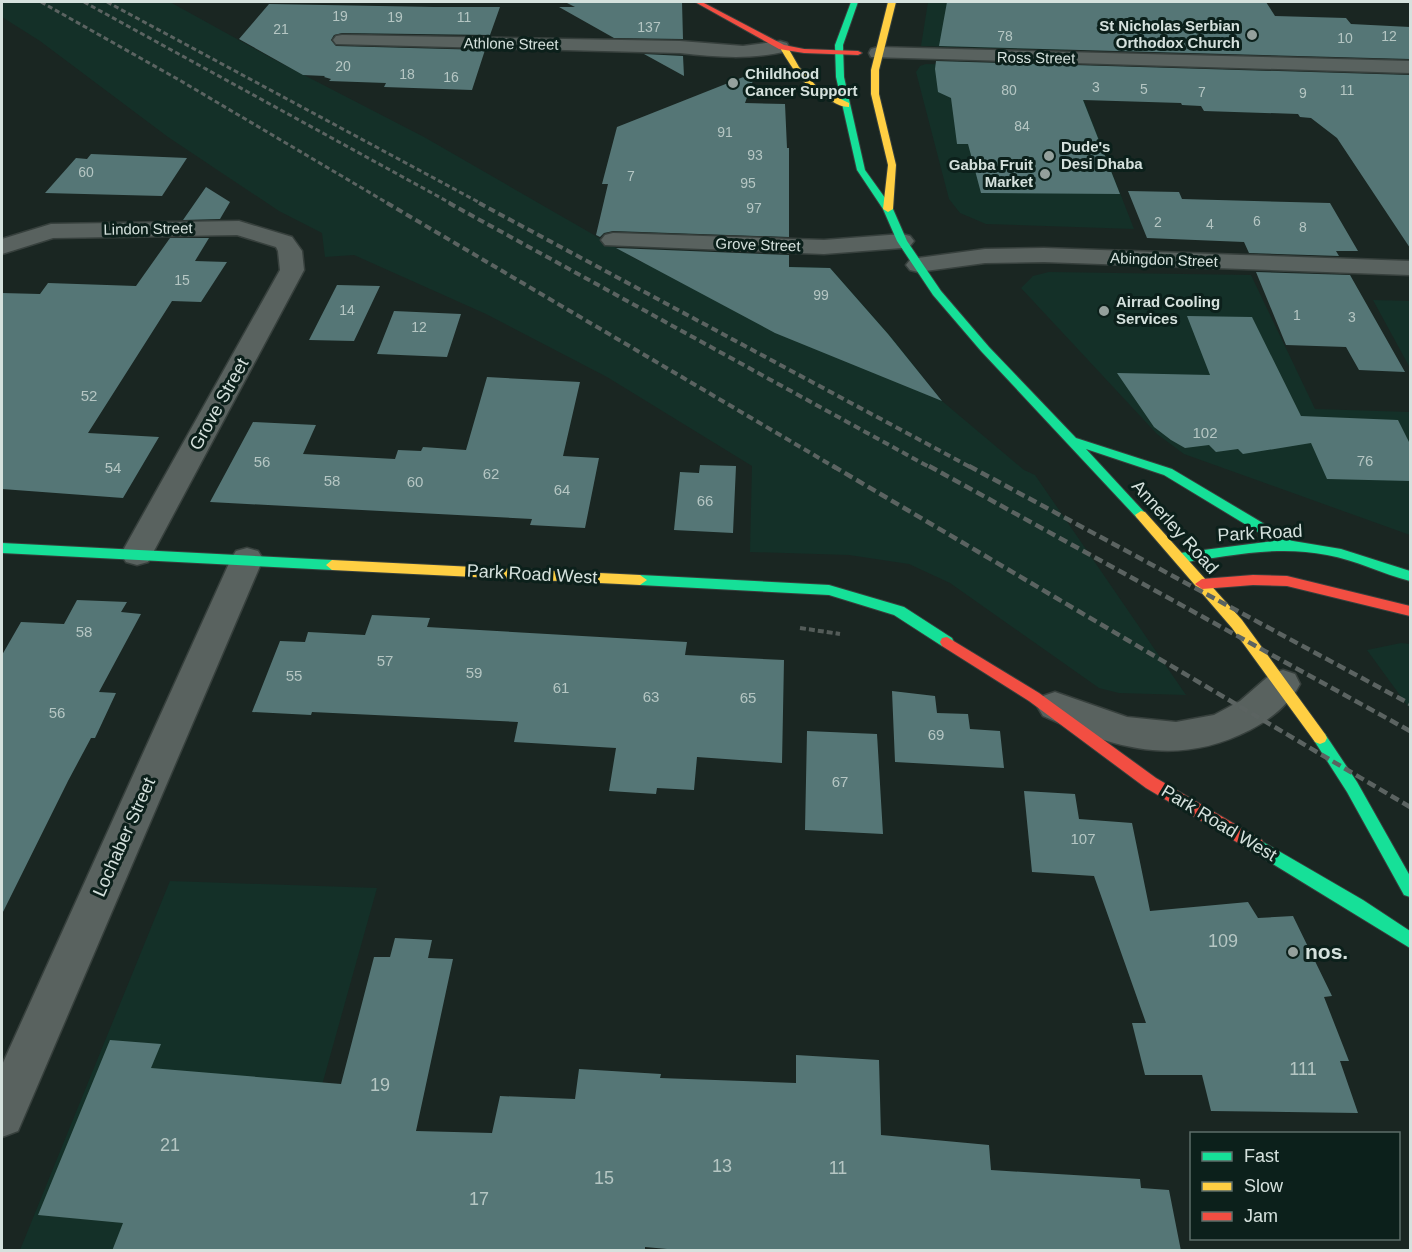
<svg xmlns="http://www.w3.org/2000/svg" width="1412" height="1252" font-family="Helvetica,sans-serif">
  <rect width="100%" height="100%" fill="#1a2622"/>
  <path fill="#143028" d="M2,2H170L273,59L424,137L641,262L830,268L892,338L942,401L1024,470L1035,475L1186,695L1119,693L1099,688L950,583L909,564L849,555L750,552L752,466L607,377L486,314L354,255L325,257L322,233L279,211L168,137L40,41L2,17Z
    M928,2H1049L1066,50L921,46Z
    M926,64L1071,67L1134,229L986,224L960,213L949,199L916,72L920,66Z
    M1049,272L1251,275L1315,409L1410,412V535L1184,454L1157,434L1021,288L1033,276Z
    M1373,300L1410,301V368Z
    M1401,643L1410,644V709L1367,650Z
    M170,881L377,888L276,1250H20Z"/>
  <path fill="#557676" d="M565,2H682L683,39L614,38L559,7H575Z
    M947,2H1266L1275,16L1346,18L1351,24L1410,27V59L939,46Z
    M269,4L434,7H500L490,35L342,33L334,35L331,40L336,46L485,50L472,90L384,87L386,83L329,81L331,79L324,77L325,76L303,75L239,39Z
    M644,54L683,56L684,76Z
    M936,61L1410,75V248L1337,138L1311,118L1300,117L1298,114L1204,111L1201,106L1182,105L1181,103L1083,100L1120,194L981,193L968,144H957L951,98L938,92L935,69Z
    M756,72L745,103L785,104L787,148H789V237L613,231L604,233L600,237L596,235L608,184H602L617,127Z
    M91,154L187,158L162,196L45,193L76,158L87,159Z
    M206,187L230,202L220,219L183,220Z
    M1128,191L1179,192L1182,199L1330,203L1358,251H1336L1339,256L1249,253L1244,242L1147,238Z
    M170,238H209L195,261L227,262L201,302L172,301L88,433L159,437L123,498L2,489V293L40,294L48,283L136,286Z
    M616,248L789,255V267L830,268L888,334L942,401L775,333Z
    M1256,272L1350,275L1405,372L1359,370L1346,347L1286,345Z
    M337,285L380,286L354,341L309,340Z
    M394,311L461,314L447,357L377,354Z
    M1187,316L1252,317L1301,416L1398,420L1410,444V481L1327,479L1311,443L1243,454L1238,449L1216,452L1209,445L1185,448L1171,440L1154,427L1117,373L1210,375Z
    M487,377L580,382L563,456L599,458L585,528L530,525L532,519L210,502L253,422L316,425L303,454L395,459L398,450L421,451L423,447L466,450Z
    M700,465L736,466L733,533L674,530L680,472L699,473Z
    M77,600L127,602L121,612L141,614L99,692L116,693L95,738H91L68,781L2,914V655L21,622L64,624Z
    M372,615L430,618L427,627L687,642L685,655L784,660L782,763L697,757L694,790L657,788L656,794L609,791L616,748L514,742L518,722L312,712L311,715L252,712L280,641L305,642L308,632L365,635Z
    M892,691L935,696L937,713L968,714L970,729L1000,731L1004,768L895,762Z
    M807,731L877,734L883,834L805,830Z
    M1024,791L1075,794L1079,819L1132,823L1150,911L1248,902L1258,918L1293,916L1332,996L1324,997L1349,1061H1340L1358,1113L1211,1111L1202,1075H1145L1132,1023H1146L1094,876L1032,872Z
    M395,938L432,940L428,958L453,959L416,1131L492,1133L500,1096L575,1099L579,1069L661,1074L660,1078L796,1083V1055L879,1060L881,1135L989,1145L991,1170L1140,1179L1141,1188L1169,1190L1181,1251H689L645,1247V1251H112L123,1223L38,1215L110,1040L161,1044L151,1068L341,1084L374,957H390Z"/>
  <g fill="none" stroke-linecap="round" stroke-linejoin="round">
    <g stroke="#37403d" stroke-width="3">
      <path id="street" d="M342,35L680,41L743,46L780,41L787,43L789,47L787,51C751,60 716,57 680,53L336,44L333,40L336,36Z
        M878,47L1410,61V73L871,57L869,53L871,49Z
        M239,221L292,237L302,251L304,270L148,562L137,565L126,562L121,554L280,270L278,251L276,247L237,235L53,238L2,254V239L51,224Z
        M613,233L824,240L902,234L910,236L914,241L910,246L902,248L824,254L605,245L601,240L605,235Z
        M1044,248L1410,261V275L1044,262L985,263L918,272L910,270L906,265L910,260L918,258L985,249Z
        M247,548L258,551L263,559L18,1131L2,1137V1065L231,559L236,551Z
        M1283,670L1295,674L1300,684C1290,704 1269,720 1250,730C1176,768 1114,748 1043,716L1037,706L1043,696L1055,692L1127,717L1176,722L1214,715L1240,701L1271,674Z"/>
    </g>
    <g stroke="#37403d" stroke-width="2">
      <path id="fast" d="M851,2H858L843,45L844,77L865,170L893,209L907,241L941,291L989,347L1076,438L1172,469L1293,541L1341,549L1410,571V581C1382,574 1356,560 1327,555C1277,545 1229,556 1180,563L1175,561L1174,558L1175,555L1180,553L1273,541L1164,475L1086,449L1147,515L1141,519L1137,518L981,351L933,295L897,241L883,209L857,170L836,77L835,45Z
        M2,543L332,560L338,565L332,570L2,553Z
        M640,575L829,585L904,607L952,638L954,642L952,646H942L894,615L829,595L640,585L633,580Z
        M1320,732L1325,734L1357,782L1410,876V897L1404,895L1347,792L1315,742L1313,738L1315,734Z
        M1256,838L1363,900L1410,931V948L1250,850L1248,845L1250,840Z"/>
    </g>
    <g stroke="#37403d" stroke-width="2">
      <path id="slow" d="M888,2H896L879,70V94L896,165L893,209L888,212L883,209L888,165L871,94V70Z
        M781,46H787L799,67L818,88L849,103V107C842,107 837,104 831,101C805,88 795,73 780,48Z
        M1141,511L1145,512L1242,620L1325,734L1327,738L1325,742L1320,744L1315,742L1232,628L1137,518L1135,515Z
        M332,560L640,575L647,580L640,585L332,570L326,565Z"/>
    </g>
    <g stroke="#37403d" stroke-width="2">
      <path id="jam" d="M695,2H702L784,45L804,49L858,51L862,53L858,55L804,53L779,49Z
        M1253,575L1287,576L1410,606V616L1287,586L1253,585L1202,589L1195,584L1202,579Z
        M947,637L1039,693L1156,778L1262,840L1264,845L1262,850L1256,852L1250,850L1146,788L1029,701L942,646L940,642L942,638Z"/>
    </g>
    <path stroke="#545c59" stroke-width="4" stroke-dasharray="6 3" stroke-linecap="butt" d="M800,628L840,634"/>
    <use href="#street" fill="#59625f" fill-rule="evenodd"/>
    <use href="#fast" fill="#16e098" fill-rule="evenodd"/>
    <use href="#slow" fill="#ffcf43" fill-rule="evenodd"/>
    <use href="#jam" fill="#f24e42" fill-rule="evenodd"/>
    <path stroke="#5b6361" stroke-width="3" stroke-dasharray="5 3" stroke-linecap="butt" d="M41,2L181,81L389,204
      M84,2L452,204
      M107,2L482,204"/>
    <path stroke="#5b6361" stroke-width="4" stroke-dasharray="7 4" stroke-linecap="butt" d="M387,203L836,468
      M449,203L931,468
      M479,203L972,468"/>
    <path stroke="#5b6361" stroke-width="4.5" stroke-dasharray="9 4.5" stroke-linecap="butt" d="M833,466L1410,807
      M929,466L1410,731
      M969,466L1410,704"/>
  </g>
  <g fill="#94a09c" stroke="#0c201b" stroke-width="2">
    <circle cx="1252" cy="35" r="6"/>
    <circle cx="733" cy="83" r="6"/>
    <circle cx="1049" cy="156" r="6"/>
    <circle cx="1045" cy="174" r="6"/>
    <circle cx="1104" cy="311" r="6"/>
    <circle cx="1293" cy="952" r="6"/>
  </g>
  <g text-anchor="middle" stroke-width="6" stroke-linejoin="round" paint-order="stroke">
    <g font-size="14" fill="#b5c6c3">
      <text x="340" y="21">19</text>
      <text x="395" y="22">19</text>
      <text x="464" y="22">11</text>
      <text x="649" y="32">137</text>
      <text x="281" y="34">21</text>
      <text x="1005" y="41">78</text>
      <text x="1389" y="41">12</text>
      <text x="1345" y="43">10</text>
      <text x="343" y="71">20</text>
      <text x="407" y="79">18</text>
      <text x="451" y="82">16</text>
      <text x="1096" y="92">3</text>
      <text x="1144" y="94">5</text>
      <text x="1009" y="95">80</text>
      <text x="1347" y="95">11</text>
      <text x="1202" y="97">7</text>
      <text x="1303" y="98">9</text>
      <text x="1022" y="131">84</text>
      <text x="725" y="137">91</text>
      <text x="755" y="160">93</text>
      <text x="86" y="177">60</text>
      <text x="631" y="181">7</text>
      <text x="748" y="188">95</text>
      <text x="754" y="213">97</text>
      <text x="1257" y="226">6</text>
      <text x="1158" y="227">2</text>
      <text x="1210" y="229">4</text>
      <text x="1303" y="232">8</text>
      <text x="182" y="285">15</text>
      <text x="821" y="300">99</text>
      <text x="347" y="315">14</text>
      <text x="1297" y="320">1</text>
      <text x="1352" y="322">3</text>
      <text x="419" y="332">12</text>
    </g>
    <g font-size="15" font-weight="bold" fill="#d5e1dd" stroke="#0c201b" text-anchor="start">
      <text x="1240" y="31" text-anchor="end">St Nicholas Serbian<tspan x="1240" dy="17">Orthodox Church</tspan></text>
      <text x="745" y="79">Childhood<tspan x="745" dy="17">Cancer Support</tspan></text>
      <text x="1061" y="152">Dude's<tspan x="1061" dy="17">Desi Dhaba</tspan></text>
      <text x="1033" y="170" text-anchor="end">Gabba Fruit<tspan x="1033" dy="17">Market</tspan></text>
      <text x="1116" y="307">Airrad Cooling<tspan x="1116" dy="17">Services</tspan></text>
    </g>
    <g font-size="15" fill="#d5e1dd" stroke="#0c201b">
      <text transform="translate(511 44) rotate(1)" y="5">Athlone Street</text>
      <text transform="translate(1036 58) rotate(1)" y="5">Ross Street</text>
      <text transform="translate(148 229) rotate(-1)" y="5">Lindon Street</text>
      <text transform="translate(758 245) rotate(2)" y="5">Grove Street</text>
      <text transform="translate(1164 260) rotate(2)" y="5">Abingdon Street</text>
    </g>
    <g font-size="15" fill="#b5c6c3">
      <text x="89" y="401">52</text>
      <text x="1205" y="438">102</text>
      <text x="1365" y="466">76</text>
      <text x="262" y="467">56</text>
      <text x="113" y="473">54</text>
      <text x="491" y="479">62</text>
      <text x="332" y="486">58</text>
      <text x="415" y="487">60</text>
      <text x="562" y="495">64</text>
      <text x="705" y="506">66</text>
      <text x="84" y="637">58</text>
      <text x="385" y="666">57</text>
      <text x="474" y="678">59</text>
      <text x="294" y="681">55</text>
      <text x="561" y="693">61</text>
      <text x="651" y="702">63</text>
      <text x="748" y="703">65</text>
      <text x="57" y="718">56</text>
      <text x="936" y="740">69</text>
      <text x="840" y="787">67</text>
      <text x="1083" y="844">107</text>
    </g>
    <g font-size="18" fill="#d5e1dd" stroke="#0c201b">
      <text transform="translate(219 404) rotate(-61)" y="6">Grove Street</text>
      <text transform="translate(1175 527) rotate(48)" y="6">Annerley Road</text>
      <text transform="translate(1260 533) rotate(-3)" y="6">Park Road</text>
      <text transform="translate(532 574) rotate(3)" y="6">Park Road West</text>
      <text transform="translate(1219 823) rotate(31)" y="6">Park Road West</text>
      <text transform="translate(124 837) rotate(-66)" y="6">Lochaber Street</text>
    </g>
    <g font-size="18" fill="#b5c6c3">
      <text x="1223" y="947">109</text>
      <text x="1303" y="1075">111</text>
      <text x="380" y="1091">19</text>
      <text x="170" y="1151">21</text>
      <text x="722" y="1172">13</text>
      <text x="838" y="1174">11</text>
      <text x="604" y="1184">15</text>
      <text x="479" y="1205">17</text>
    </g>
    <g font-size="21" font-weight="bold" fill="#d5e1dd" stroke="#0c201b" text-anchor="start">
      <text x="1305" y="959">nos.</text>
    </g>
  </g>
  <rect width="1412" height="1252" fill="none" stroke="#d5e1dd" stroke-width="6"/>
  <rect x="1190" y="1132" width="210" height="108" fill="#0c201b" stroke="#5c6d69" stroke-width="1.5"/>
  <rect x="1202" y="1152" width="30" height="9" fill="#16e098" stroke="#5c6d69" stroke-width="1.5"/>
  <text x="1244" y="1162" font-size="18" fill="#d5e1dd">Fast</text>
  <rect x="1202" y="1182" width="30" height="9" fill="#ffcf43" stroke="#5c6d69" stroke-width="1.5"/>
  <text x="1244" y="1192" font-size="18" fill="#d5e1dd">Slow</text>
  <rect x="1202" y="1212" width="30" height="9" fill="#f24e42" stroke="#5c6d69" stroke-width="1.5"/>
  <text x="1244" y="1222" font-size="18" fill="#d5e1dd">Jam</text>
</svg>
